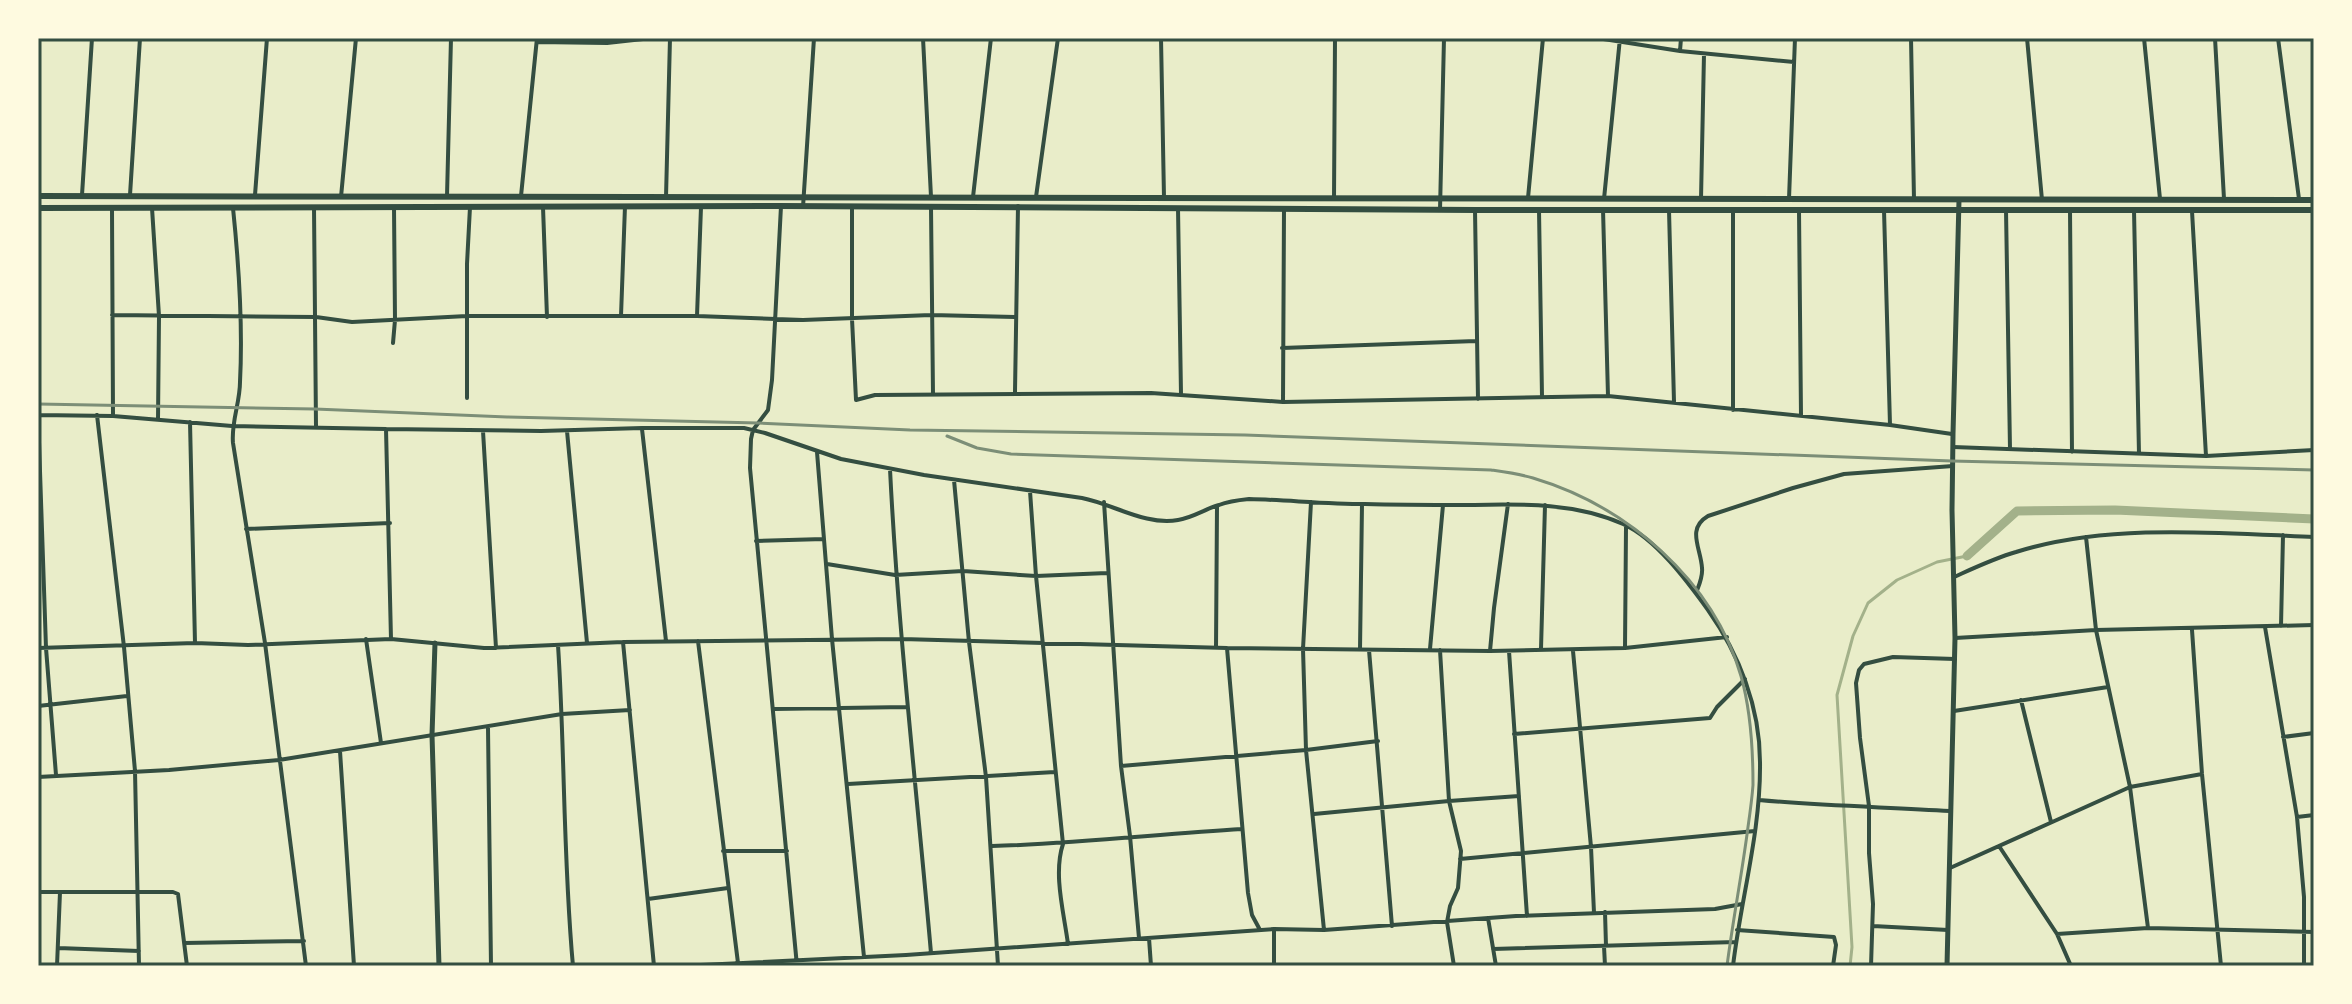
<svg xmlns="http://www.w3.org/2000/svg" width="2352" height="1004" font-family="Commissioner,sans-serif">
  <rect width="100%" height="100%" fill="#e9edc9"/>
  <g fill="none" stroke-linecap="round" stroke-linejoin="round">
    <path stroke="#a3b18a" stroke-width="3" d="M1850,966L1852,947L1837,695L1853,636L1868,603L1897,580L1937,562L1967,556"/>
    <path stroke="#a3b18a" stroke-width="9" d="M1967,556L2017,511L2115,510L2314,519"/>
    <path stroke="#344e41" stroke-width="4" d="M923,38L931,197
      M1161,38L1164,198
      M1597,38L1680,51L1794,62
      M1911,38L1914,200
      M2027,38L2042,200
      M2144,38L2160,199
      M2215,38L2224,199
      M2278,38L2299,199
      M537,42L607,43L652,38
      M1680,51L1681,38
      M82,195L92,38
      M130,195L140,38
      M255,195L267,38
      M447,196L451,38
      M521,196L537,38
      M341,197L356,38
      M666,197L670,38
      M973,197L991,38
      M1036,197L1058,38
      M1528,198L1543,38
      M1334,199L1335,38
      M1604,199L1620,38
      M1701,199L1704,54
      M1789,199L1795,38
      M781,206L772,380L768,410L753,430L751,439L750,468L797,966
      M314,207L316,426
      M543,207L547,317
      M803,207L814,38
      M852,207V319L856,400L875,395L1151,393L1283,402L1608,396L1890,425L1952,434
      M931,207L933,394
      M152,208L159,316L158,420
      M233,208C239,266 243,324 240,382C240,403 231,422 233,443L265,643L306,966
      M1178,208L1181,394
      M112,209L113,416
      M1603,209L1608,396
      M1440,210L1444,38
      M1475,210L1478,399
      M1539,210L1542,396
      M1669,210L1674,402
      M1884,210L1890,425
      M2006,210L2010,449
      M2070,210L2072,452
      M2134,210L2139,454
      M1799,211L1801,416
      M2192,211L2206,456
      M112,315L316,317L352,322L467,316H697L803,320L931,315L1015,317
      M621,316L625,206
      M697,316L701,207
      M393,343L395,320L394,207
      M1282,348L1476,341
      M1015,392L1018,206
      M467,398V264L470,207
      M1283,402L1284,208
      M1733,410V210
      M38,412L46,648L56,775
      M38,415L113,416L232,426L386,429L541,431L642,428H744L765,433L841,459L924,475L1082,498C1113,504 1146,526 1178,520C1192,518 1205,509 1219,505C1229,501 1239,500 1249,499C1288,500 1326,504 1365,504C1399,505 1433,505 1468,505C1521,504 1574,502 1623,524C1656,539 1687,581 1708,610C1739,654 1760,707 1760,762C1761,831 1741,898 1733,966
      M97,415L124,647L135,771L139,966
      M190,422L195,643
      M386,429L391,639
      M642,429L666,641
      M483,431L496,648
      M567,431L587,643
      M1953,447L2206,456L2314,450
      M817,452L832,639L864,957
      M890,469C898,631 917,792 931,953
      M954,480L969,642L986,777L998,966
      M1030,491L1036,576L1063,844C1053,874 1064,913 1068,944
      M1104,502L1121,766L1130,836L1139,938
      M1311,502L1303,649L1306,750L1324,930
      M246,529L390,523
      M2086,537L2096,630L2130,787L2148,928
      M756,541L824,539
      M827,564L895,575L963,571L1036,576L1107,573
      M1954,577C1974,568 1995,558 2016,552C2108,523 2219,533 2314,537
      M1696,593C1699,585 1703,577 1702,568C1701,548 1686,529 1708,516L1793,488L1844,474L1953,466
      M2281,626L2283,535
      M2265,627L2297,817L2304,897V966
      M2192,630L2202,774L2221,966
      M1955,638L2096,630L2314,625
      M366,639L381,743
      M698,641L738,963
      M623,642L654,966
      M558,645C565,752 563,859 573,966
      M38,648L195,643L248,645L391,639L484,648L623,642L902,639L1227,648L1490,651L1625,648L1727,637
      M1216,648L1217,506
      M1227,648L1248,893L1252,915L1260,930
      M1625,648L1626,527
      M1430,649L1443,505
      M1541,649L1545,505
      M1360,650L1362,504
      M1369,650L1392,926
      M1440,650L1449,801L1519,796
      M1490,651L1494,608L1508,504
      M1509,651L1527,916
      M1573,651L1591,847L1594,913
      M2021,700L2051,822
      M38,706L127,696
      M774,709L907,707
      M1954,711L2108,687
      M488,728L491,966
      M1514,734L1710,718L1717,707L1745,679
      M2283,737L2314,733
      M340,751L354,966
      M1121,766L1306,750L1378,741
      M38,777L169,770L279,760L562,714L630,710
      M848,784L1055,772
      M1759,800C1823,806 1885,807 1950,811
      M1314,814L1449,801L1461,851L1458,888L1450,906L1447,922L1454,966
      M2297,817L2314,815
      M992,846C1075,844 1158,834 1242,829
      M1999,846L2057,934L2071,966
      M723,851H787
      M1460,859L1755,831
      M1950,868L2130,787L2202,774
      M38,892H173L178,894L187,966
      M648,899L728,888
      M1605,912L1606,946
      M1488,918L1496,966
      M1873,926L1948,930
      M1274,929V966
      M1737,930L1834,937L1836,945L1833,966
      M2057,934L2148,928L2314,932
      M1149,938L1151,966
      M184,943L304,941
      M1604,946L1605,966
      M58,948L139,951
      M1493,949L1736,942
      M57,966L60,892
      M680,966L906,955L1274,929L1324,930L1516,916L1715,909L1742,904
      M1871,966L1873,904L1869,853V806L1860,738L1856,683L1859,670L1864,664L1893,657L1955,659"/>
    <path stroke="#344e41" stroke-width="5" d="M435,643L432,735L439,966
      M1947,966L1955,638L1952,510L1953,434L1959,200"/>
    <path stroke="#344e41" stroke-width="6" d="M38,196L2314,200
      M38,208L781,206L1475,210H2314"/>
    <path stroke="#7c8e77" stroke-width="3" d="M38,404L315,409L507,417L758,423L910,430L1245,435L1952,461L2314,470
      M947,436L977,448L1011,454L1491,470C1505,472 1520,474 1533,478C1627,506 1713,580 1741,676C1751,711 1753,748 1753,785C1752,799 1750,813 1748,827C1742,874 1733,919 1727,966"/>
  </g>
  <rect width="2352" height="1004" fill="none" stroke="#fefae0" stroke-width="80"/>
  <rect x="40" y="40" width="2272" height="924" fill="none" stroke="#344e41" stroke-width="3"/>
</svg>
